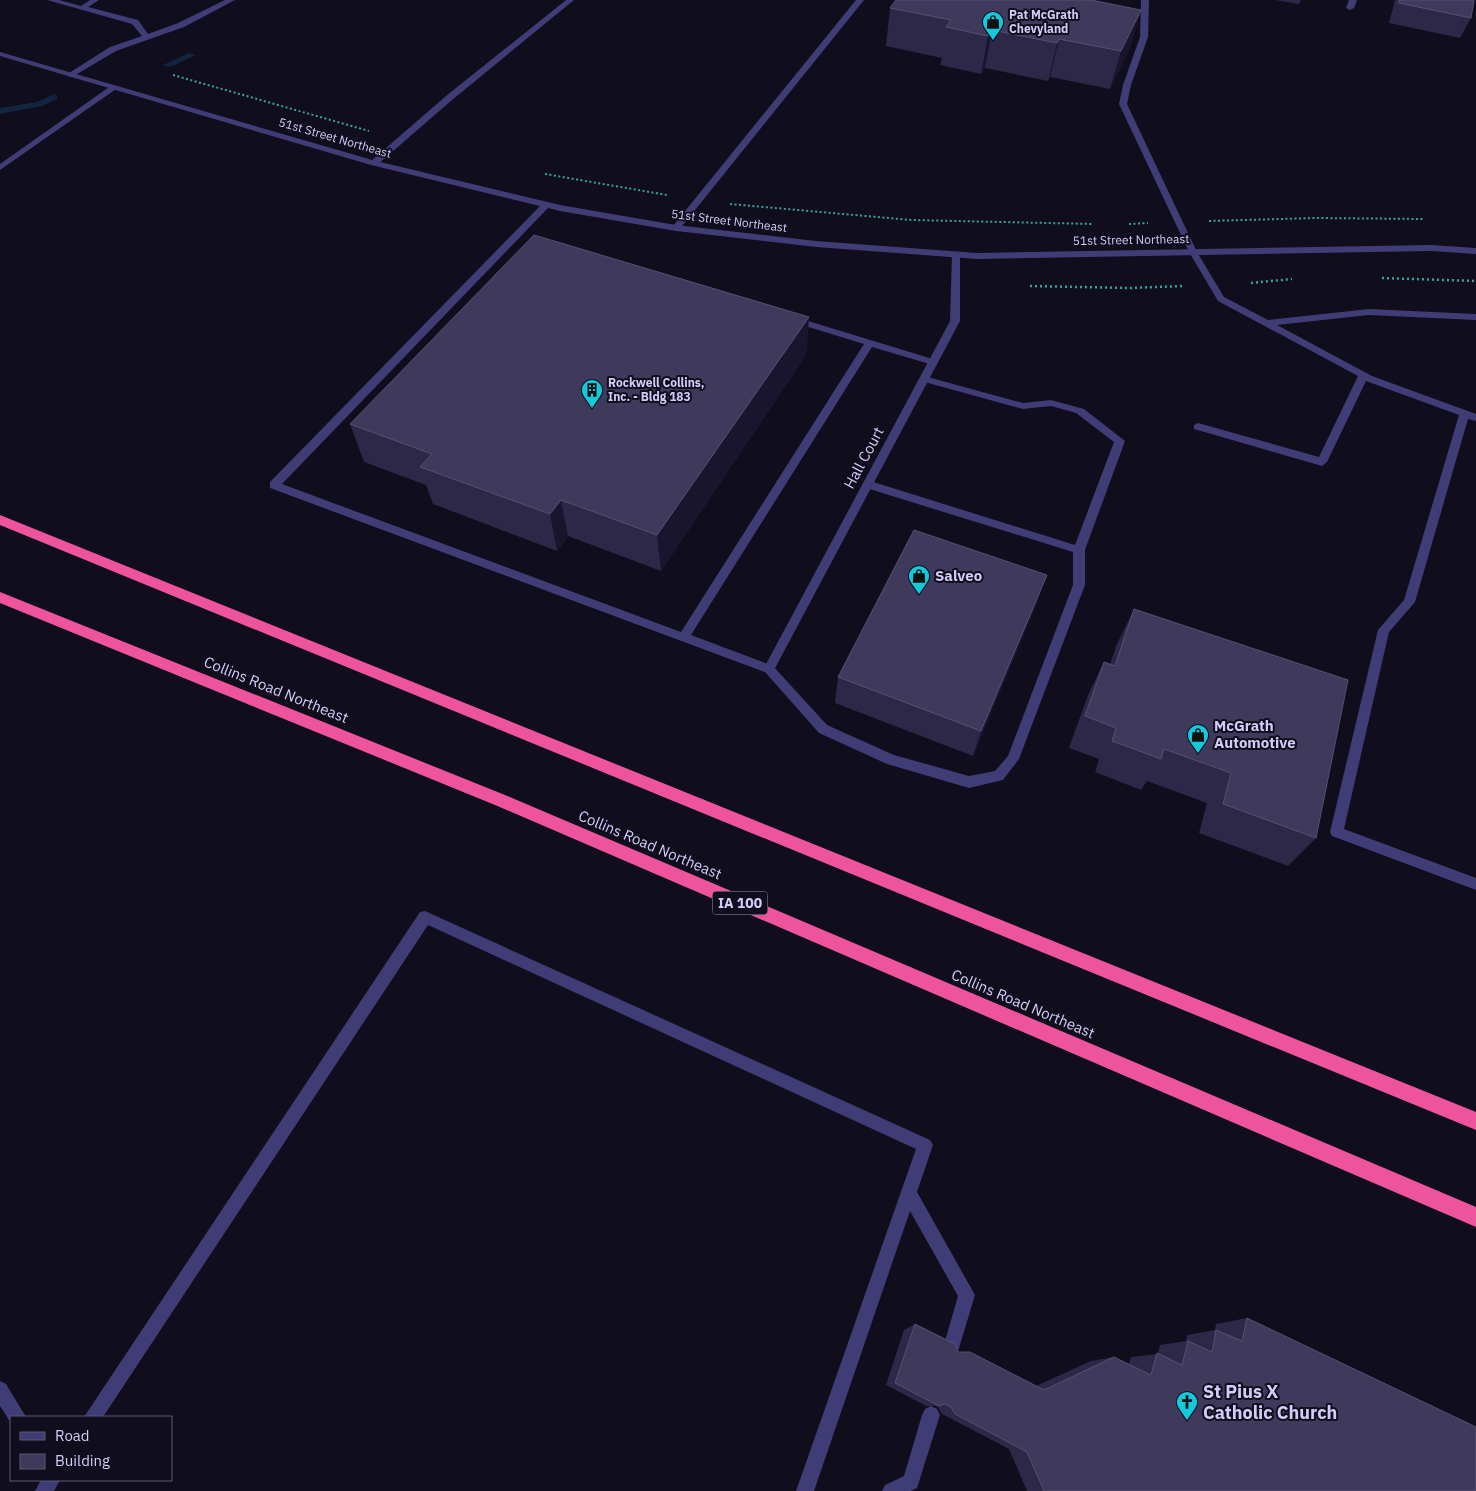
<svg xmlns="http://www.w3.org/2000/svg" width="1476" height="1491" font-family="'IBM Plex Sans',sans-serif">
  <rect width="100%" height="100%" fill="#100d1c"/>
  <g fill="none" stroke-linecap="round" stroke-linejoin="round">
    <path fill="#122440" fill-rule="evenodd" d="M189,53L196,55L170,67L163,65Z
      M54,94L57,95V99L42,106L0,114V108L37,102Z"/>
    <path stroke="#38a39c" stroke-width="2" stroke-dasharray="2 2.5" stroke-linecap="butt" d="M173,75L369,131
      M545,174L667,195
      M730,204L911,220L1093,224
      M1209,221L1316,218L1425,219
      M1129,224L1148,223"/>
    <path stroke="#38a39c" stroke-width="2.5" stroke-dasharray="2 3" stroke-linecap="butt" d="M1382,278L1476,281
      M1251,283L1292,279
      M1030,286L1130,288L1182,286"/>
    <path fill="#3f3c76" fill-rule="evenodd" d="M47,0H59L81,6L90,0H99L88,7L138,20L148,34L178,23L225,0H235L184,27L116,51L72,77H69V73L110,47L142,36L132,24Z
      M566,0H574L452,100L377,165H371V161L446,96Z
      M856,0H864L679,230H673V226Z
      M1141,0H1149L1148,37L1131,85L1127,104L1197,252L1224,297L1268,320L1369,309L1476,314V320L1369,315L1277,325L1372,376L1476,414V421L1468,419L1415,602L1389,632L1344,829L1476,878V890L1332,836L1330,832L1378,630L1404,600L1459,415L1366,381L1327,462L1322,466L1194,429V425L1198,423L1319,457L1358,376L1218,301L1189,252L1119,104L1123,85L1140,37Z
      M112,85L119,87L0,170V164Z
      M546,202L549,203V207L282,484L681,632L864,344L789,321V317H795L936,360L938,362L933,365L872,347L691,635L773,666L827,725L894,755L969,776L995,771L1008,756L1073,585V552L863,487L862,484L867,480L1075,545L1114,442L1076,413L1051,406L1023,409L921,381L919,379L924,376L1023,403L1051,400L1084,409L1125,441L1085,550V585L1019,759L1003,780L969,788L887,764L819,733L765,672L270,488V482L543,203Z
      M425,911L930,1140L933,1145L917,1192L975,1295L959,1348L957,1354L951,1356L945,1354L943,1348L958,1296L910,1211L814,1491H796L916,1149L428,925L103,1417H84L420,912Z
      M931,1406L937,1409L940,1415L917,1488L911,1491H882L885,1485L904,1476L922,1415L925,1409Z
      M41,1480H60L54,1491H35Z"/>
    <path fill="#3f3c76" fill-rule="evenodd" d="M1349,0H1357L1354,8L1350,10L1346,8Z
      M956,251L960,254V321L773,672H765L763,669L765,666L950,321L952,254Z
      M0,1381L6,1384L26,1417H11V1423L0,1406Z"/>
    <path fill="#3f3c76" fill-rule="evenodd" d="M0,52L376,161L560,205L676,225L816,241L977,253L1431,245L1476,248V254L1431,251L977,259L816,247L676,231L560,211L371,165L0,56Z"/>
    <path fill="#ee539e" fill-rule="evenodd" d="M0,515L1476,1112V1130L0,525Z
      M0,592L505,795L1476,1207V1227L495,805L0,603Z"/>
  </g>
  <path fill="#2d2748" d="M1275,0H1301L1299,4Z
    M1395,0H1474L1471,18L1460,38L1389,23Z
    M890,8L1141,10L1130,48L1110,89L1050,77L1048,81L985,68L981,74L940,65L942,58L886,46Z
    M809,317L806,355L661,571L568,536L557,551L433,504L426,485L364,462L350,424Z
    M1037,603L973,756L835,703L838,677Z
    M1134,609L1316,838L1288,866L1199,833L1207,803L1147,781L1141,790L1095,772L1099,759L1069,748L1088,695L1104,662L1110,664L1117,644Z
    M1247,1318L1476,1491H1027L1009,1449L942,1414L938,1407L935,1406H926L886,1385L904,1330L915,1324L958,1352L1036,1386L1091,1361L1114,1357L1129,1365L1131,1357L1158,1354L1160,1345L1186,1341L1187,1335L1215,1330L1216,1324Z"/>
  <path fill="#1a152f" d="M1141,10L1130,48L1110,89L1121,51Z
    M992,30L985,68L981,74L988,36Z
    M1059,39L1050,77L1048,81L1057,43Z
    M809,317L806,355L661,571L657,535Z
    M561,500L568,536L557,551L550,514Z
    M1047,575L1037,603L973,756L981,731Z"/>
  <path fill="#3f395b" stroke="#565074" d="M896,0H1091L1141,10L1121,51L1059,39L1057,43L992,30L988,36L946,27L951,20L890,8Z
    M1399,0H1474L1471,18L1399,3Z
    M534,235L809,317L657,535L561,500L550,514L420,467L432,454L350,424Z
    M914,530L1047,575L981,731L838,677Z
    M1134,609L1348,680L1316,838L1223,804L1231,773L1164,749L1161,759L1112,741L1116,728L1085,716L1104,662L1115,666Z
    M1247,1318L1476,1427V1491H1044L1027,1452L955,1414L951,1407L945,1404L939,1406L895,1383L915,1324L955,1344L958,1352H970L1044,1390L1114,1357L1151,1375L1157,1353L1182,1365L1188,1341L1212,1352L1216,1330L1242,1341Z"/>
  <defs>
    <g id="shop-pin" transform="scale(1.125)"><path d="M0 17L-7.5 6A9.5 9.5 0 1 1 7.5 6Z" fill="#15c9dd" stroke="#100d1c"/><path d="M-5-2.5h2.3a2.7 3.5 0 0 1 5.4 0H5L5.5 6h-11ZM-1.5-2.5h3a1.5 2.3 0 0 0-3 0Z" fill="#111"/></g>
    <g id="building-pin" transform="scale(1.125)"><path d="M0 17L-7.5 6A9.5 9.5 0 1 1 7.5 6Z" fill="#15c9dd" stroke="#100d1c"/><path d="M-4-6H4V6H1V3H-1V6H-4ZM-2.5-4.3h1.7v1.8h-1.7ZM.8-4.3h1.7v1.8H.8ZM-2.5-1h1.7V.8h-1.7ZM.8-1h1.7V.8H.8Z" fill="#111"/></g>
    <g id="church-pin" transform="scale(1.125)"><path d="M0 17L-7.5 6A9.5 9.5 0 1 1 7.5 6Z" fill="#15c9dd" stroke="#100d1c"/><path d="M-1.2-6h2.4v3.5h3.3v2.4h-3.3V6h-2.4V-.1h-3.3v-2.4h3.3Z" fill="#111"/></g>
  </defs>
  <g fill-rule="evenodd">
    <use href="#shop-pin" x="993" y="22"/>
    <use href="#building-pin" x="592" y="390"/>
    <use href="#shop-pin" x="919" y="576"/>
    <use href="#shop-pin" x="1198" y="735"/>
    <use href="#church-pin" x="1187" y="1402"/>
  </g>
  <g text-anchor="middle" stroke-width="4" stroke-linejoin="round" paint-order="stroke">
    <g font-size="12" font-weight="bold" fill="#d2ccfa" stroke="#100d1c" text-anchor="start">
      <text x="1009" y="19">Pat McGrath<tspan x="1009" dy="14">Chevyland</tspan></text>
      <text x="608" y="387">Rockwell Collins,<tspan x="608" dy="14">Inc. - Bldg 183</tspan></text>
    </g>
    <g font-size="12" fill="#d2ccfa" stroke="#100d1c">
      <text transform="translate(335 138) rotate(16)" y="4">51st Street Northeast</text>
      <text transform="translate(729 221) rotate(7)" y="4">51st Street Northeast</text>
      <text transform="translate(1131 240) rotate(-1)" y="4">51st Street Northeast</text>
    </g>
    <rect fill="#100d1c" stroke="#9893b7" stroke-width="1" x="712.5" y="891.5" width="55" height="23" rx="4"/>
    <g font-size="14" font-weight="bold" fill="#d2ccfa">
      <text x="740" y="908">IA 100</text>
    </g>
    <g font-size="15" fill="#d2ccfa" stroke="#100d1c">
      <text transform="translate(864 458) rotate(-62)" y="5">Hall Court</text>
      <text transform="translate(276 690) rotate(22)" y="5">Collins Road Northeast</text>
      <text transform="translate(650 845) rotate(23)" y="5">Collins Road Northeast</text>
      <text transform="translate(1023 1004) rotate(23)" y="5">Collins Road Northeast</text>
    </g>
    <g font-size="15" font-weight="bold" fill="#d2ccfa" stroke="#100d1c" text-anchor="start">
      <text x="935" y="581">Salveo</text>
      <text x="1214" y="731">McGrath<tspan x="1214" dy="17">Automotive</tspan></text>
    </g>
    <g font-size="18" font-weight="bold" fill="#d2ccfa" stroke="#100d1c" text-anchor="start">
      <text x="1203" y="1398">St Pius X<tspan x="1203" dy="21">Catholic Church</tspan></text>
    </g>
  </g>
  <rect x="10" y="1416" width="162" height="65" fill="#100d1c" stroke="#5e5975"/>
  <rect x="20" y="1432" width="25" height="8" fill="#3f3c76" stroke="#5e5975"/>
  <text x="55" y="1441" font-size="15" fill="#d2ccfa">Road</text>
  <rect x="20" y="1454" width="25" height="15" fill="#3f395b" stroke="#5e5975"/>
  <text x="55" y="1466" font-size="15" fill="#d2ccfa">Building</text>
</svg>
